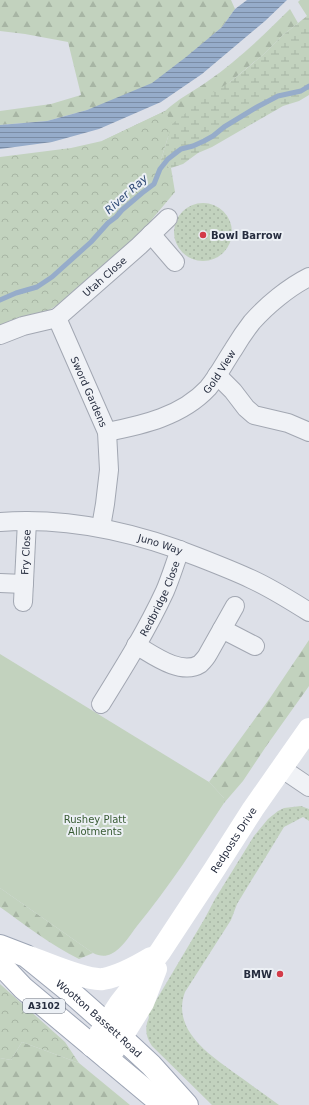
<svg xmlns="http://www.w3.org/2000/svg" width="309" height="1105" font-family="'DejaVu Sans',sans-serif">
  <defs>
    <pattern id="grass-dots" width="8" height="8" patternUnits="userSpaceOnUse"><rect width="8" height="8" fill="#c2d2be"/><path d="M2 2h.1M6 6h.1" fill="none" stroke="#a7b5a4" stroke-width="1.8" stroke-linecap="round"/></pattern>
    <pattern id="forest-firs" width="22" height="20" patternUnits="userSpaceOnUse"><rect width="22" height="20" fill="#c2d2be"/><path d="M5 1l3.5 6h-7zM16 11l3.5 6h-7z" fill="#a7b5a4"/></pattern>
    <pattern id="wetland-marsh" width="20" height="14" patternUnits="userSpaceOnUse"><rect width="20" height="14" fill="#c2d2be"/><path d="M1 5h8M5 5V1M11 12h8M15 12V8" fill="none" stroke="#a7b5a4"/></pattern>
    <pattern id="park-crowns" width="20" height="18" patternUnits="userSpaceOnUse"><rect width="20" height="18" fill="#c2d2be"/><path d="M2 6a3 3 0 1 1 6 0M12 15a3 3 0 1 1 6 0" fill="none" stroke="#a7b5a4"/></pattern>
    <pattern id="water-rules" width="6" height="5" patternUnits="userSpaceOnUse"><rect width="6" height="5" fill="#96acca"/><path d="M0 2.5h6" fill="none" stroke="#7a8ca5"/></pattern>
  </defs>
  <rect width="100%" height="100%" fill="#dde0e8"/>
  <path fill="url(#grass-dots)" d="M174 232a29 29 0 1 1 58 0a29 29 0 1 1-58 0Z
    M301,806L309,809V821L303,817L284,827L237,904L231,920L185,992C171,1030 210,1055 236,1074C250,1084 265,1095 279,1105H212L152,1046C147,1039 145,1032 147,1023C148,1019 150,1018 148,1014L205,918L215,899L254,836L268,819L278,811L284,808Z"/>
  <path fill="url(#forest-firs)" d="M0,0H231L235,9L222,27L148,90L87,110L47,121L0,125V111L51,104L81,95L68,42L25,34L0,31Z
    M300,0H309V16H307L298,2Z
    M290,9L298,23L283,35L264,54L230,82L169,136L102,141L165,111C178,99 194,91 208,81C238,60 264,35 290,9Z
    M309,640V686L267,745L243,781L224,803V798L209,782L270,698Z
    M0,888L93,953L79,959C51,945 25,925 0,907Z
    M22,1042L79,1063L130,1105H0V1058L11,1060Z"/>
  <path fill="url(#wetland-marsh)" d="M307,16H309V95L299,101L283,106L212,147L198,153L183,164L171,168L160,163L172,124L207,96L230,82L246,69L264,54L283,35Z"/>
  <path fill="url(#park-crowns)" d="M165,111L172,124L160,163L171,168L175,192L153,218L145,229L57,305L45,313L21,321L11,320L0,326V157L71,148L102,141Z
    M0,984L65,1042L79,1063L22,1042L11,1060L0,1058Z"/>
  <path fill="#c2d2be" d="M0,654L209,782L224,798V803C196,845 169,887 137,926C130,935 122,949 111,954C105,957 99,956 93,953L0,888Z"/>
  <path fill="url(#water-rules)" d="M247,0H287L265,21L202,74L161,102L99,129L52,142L0,149V125L47,121L87,110L152,83L186,57L222,27L235,9Z"/>
  <g fill="none" stroke-linecap="round" stroke-linejoin="round">
    <path stroke="#96acca" stroke-width="5" d="M0,300L16,293L37,287L52,277L91,242L108,223L116,217L122,210L142,193L154,184L160,169L168,159L181,149L193,146L204,141L213,136L224,127L257,107L278,96L301,91L309,86"/>
    <g stroke="#a2a7b2" stroke-width="20">
      <g id="minor">
        <path d="M151,234L175,262"/>
        <path id="s1" d="M57,318L139,246L168,218"/>
        <path id="s2" d="M0,335L23,326L57,318L107,432L109,470L105,504L101,527"/>
        <path d="M217,375L233,391L246,408L254,415L288,423L309,432"/>
        <path id="s3" d="M107,432C143,425 182,416 208,388C218,376 225,362 233,350C239,340 245,331 252,322C267,305 289,287 309,277"/>
        <path id="s4" d="M0,522C68,517 135,532 198,557C216,564 234,571 251,579C271,588 290,600 309,612"/>
        <path d="M0,583L24,584"/>
        <path id="s5" d="M23,602L27,521"/>
        <path d="M222,629L255,646"/>
        <path d="M136,645C153,655 181,676 200,664C203,661 206,658 208,654L235,606"/>
        <path id="s6" d="M101,704C124,667 147,630 165,591C171,577 175,563 180,550"/>
        <path d="M281,768L309,787"/>
      </g>
    </g>
    <g stroke="#9ca4b4" stroke-width="24">
      <g id="primary">
        <path id="s8" d="M0,946L26,956L74,995L109,1026L151,1065L187,1105"/>
        <path d="M0,962L6,970L23,988L163,1105"/>
      </g>
    </g>
    <use href="#minor" stroke="#f0f2f6" stroke-width="18"/>
    <g stroke="#fff" stroke-width="22">
      <path d="M29,957C47,963 86,981 103,979C120,976 136,967 151,958"/>
      <path id="s7" d="M92,1046L120,1003L160,952L214,870L253,809L309,729"/>
      <path d="M108,1059L143,1003L156,969"/>
    </g>
    <use href="#primary" stroke="#fff" stroke-width="22"/>
  </g>
  <g fill="#d33b49" stroke="#ecf0f5" stroke-width="1.5">
    <circle cx="203" cy="235" r="4"/>
    <circle cx="280" cy="974" r="4"/>
  </g>
  <g text-anchor="middle" stroke-width="4" stroke-linejoin="round" paint-order="stroke">
    <rect fill="#ecf0f5" stroke="#616876" stroke-width="1" x="23" y="999" width="42" height="14" rx="3"/>
    <g font-size="9" font-weight="bold" fill="#262d3f">
      <text x="44" y="1009">A3102</text>
    </g>
    <g font-size="10" font-weight="bold" fill="#262d3f" stroke="#ecf0f5" text-anchor="start">
      <text x="211" y="239">Bowl Barrow</text>
      <text x="272" y="978" text-anchor="end">BMW</text>
    </g>
    <g font-size="10" fill="#262d3f" stroke="#ecf0f5">
      <text dy="4" stroke="none"><textPath href="#s1" startOffset="63">Utah Close</textPath></text>
      <text dy="4" stroke="none"><textPath href="#s3" startOffset="132">Gold View</textPath></text>
      <text dy="4" stroke="none"><textPath href="#s2" startOffset="140">Sword Gardens</textPath></text>
      <text dy="4" stroke="none"><textPath href="#s4" startOffset="163">Juno Way</textPath></text>
      <text dy="4" stroke="none"><textPath href="#s5" startOffset="50">Fry Close</textPath></text>
      <text dy="4" stroke="none"><textPath href="#s6" startOffset="121">Redbridge Close</textPath></text>
      <text dy="4" stroke="none"><textPath href="#s7" startOffset="250">Redposts Drive</textPath></text>
      <text dy="4" stroke="none"><textPath href="#s8" startOffset="124">Wootton Bassett Road</textPath></text>
    </g>
    <g font-size="10" fill="#385b33" stroke="#ecf0f5">
      <text x="95" y="823">Rushey Platt<tspan x="95" dy="12">Allotments</tspan></text>
    </g>
    <g font-size="11" font-style="italic" fill="#2e4974" stroke="#ecf0f5">
      <text transform="translate(126 194) rotate(-42)" y="4">River Ray</text>
    </g>
  </g>
</svg>
